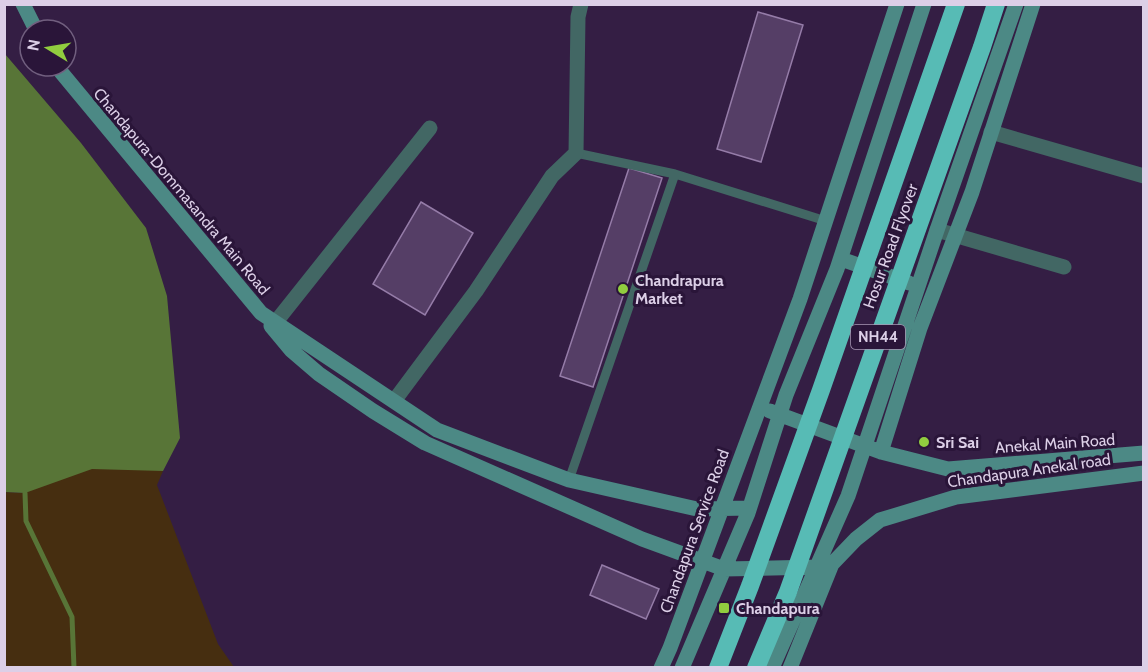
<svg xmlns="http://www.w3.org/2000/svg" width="1148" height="672" font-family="Cabin,sans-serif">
  <rect width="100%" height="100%" fill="#341e44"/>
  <path fill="#462e10" d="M90,461L163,471L157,485L218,644L234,667H5L4,492L25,493Z"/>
  <path fill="#587537" d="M5,54L81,143L146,228L167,296L180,438L163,471L92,469L25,493L5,492Z"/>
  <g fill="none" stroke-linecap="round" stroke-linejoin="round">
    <path stroke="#587537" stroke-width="5" d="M25,493L26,521L72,617L74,668"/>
  </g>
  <path fill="#553e66" stroke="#957ca8" stroke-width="1.5" d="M758,12L803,25L761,162L717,149Z
    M629,168L662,178L593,387L560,376Z
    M421,202L473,233L425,315L373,284Z
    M602,565L659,589L646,619L590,595Z"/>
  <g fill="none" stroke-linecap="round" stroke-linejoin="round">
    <path stroke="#426764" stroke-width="9" d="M576,153L675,174L826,221
      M569,480L675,174"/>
    <path stroke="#426764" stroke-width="15" d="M991,132L1144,176
      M937,230L1064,267
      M275,323L430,128
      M394,401L476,291L552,176L576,153L578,17L581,4"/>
    <path stroke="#4c8985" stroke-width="15" d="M23,4L36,30
      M56,66L261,313L437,430L569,480L697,509L749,508
      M841,259L909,283
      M271,326L291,350L319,374L373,411L425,443L642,539L724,569L816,567L832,564
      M770,411L881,452L948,469L1144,453
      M881,452L920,328L972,192L1033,4
      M661,668L670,648L800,299L897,4
      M682,668L748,513L786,395L837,269L924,4
      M772,668L848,496L937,230L1016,4
      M790,668L832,564L856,539L880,520L956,497L1144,473"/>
    <path stroke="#57bbb5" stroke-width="18" d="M718,668L750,586L821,390L956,4
      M756,668L788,592L982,47L996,4"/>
  </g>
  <g fill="#91cd3f" stroke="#2a1539" stroke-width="2">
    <circle cx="623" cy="289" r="6"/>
    <circle cx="924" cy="442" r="6"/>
    <rect x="718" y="602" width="12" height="12" rx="3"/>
  </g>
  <g text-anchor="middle" stroke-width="6" stroke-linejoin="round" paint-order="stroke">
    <rect fill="#2a1539" stroke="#a797b3" stroke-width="1.5" x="851" y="325" width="54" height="24" rx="4.5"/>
    <g font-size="15" font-weight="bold" fill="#dccfe7">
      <text x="878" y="342">NH44</text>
    </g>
    <g font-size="16" fill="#dccfe7" stroke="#2a1539">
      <text transform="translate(182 191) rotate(50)" y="6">Chandapura-Dommasandra Main Road</text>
      <text transform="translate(890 246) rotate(-70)" y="6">Hosur Road Flyover</text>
      <text transform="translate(1055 443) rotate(-4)" y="6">Anekal Main Road</text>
      <text transform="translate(1029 470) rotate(-8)" y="6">Chandapura Anekal road</text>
      <text transform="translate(694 531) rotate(-70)" y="6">Chandapura Service Road</text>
    </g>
    <g font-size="16" font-weight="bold" fill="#dccfe7" stroke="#2a1539" text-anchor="start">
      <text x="635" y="286">Chandrapura<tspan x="635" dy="18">Market</tspan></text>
      <text x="936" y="448">Sri Sai</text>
      <text x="736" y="614">Chandapura</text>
    </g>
  </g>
  <rect width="1148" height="672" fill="none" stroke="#dccfe7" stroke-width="12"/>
  <g transform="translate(48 48) rotate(281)"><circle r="28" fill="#2a1539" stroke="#715f7f" stroke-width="1.5"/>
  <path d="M0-4.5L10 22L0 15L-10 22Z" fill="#91cd3f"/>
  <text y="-9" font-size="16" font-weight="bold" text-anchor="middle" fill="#dccfe7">N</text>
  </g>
</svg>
